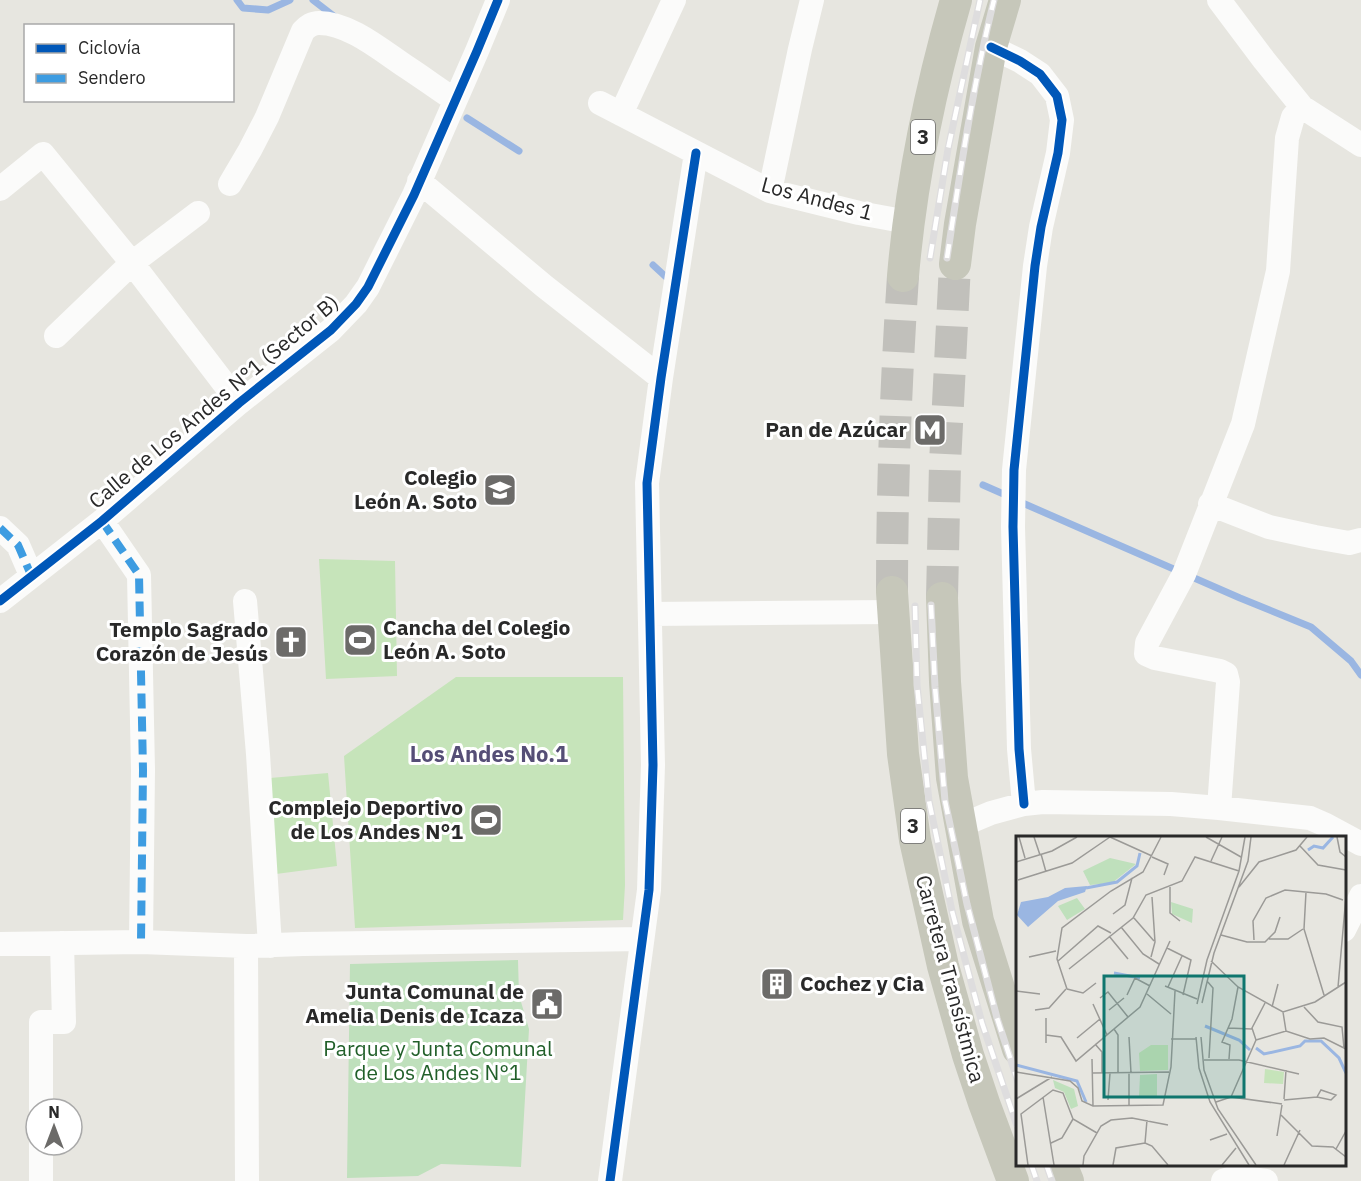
<svg xmlns="http://www.w3.org/2000/svg" width="1361" height="1181" font-family="'IBM Plex Sans',sans-serif">
  <rect width="100%" height="100%" fill="#e7e6e0"/>
  <path fill="#bfe0bc" d="M518,960L519,995L529,1029L521,1167L441,1164L418,1176L347,1178L350,964Z"/>
  <path fill="#c6e4ba" d="M319,559L395,561L397,676L326,679Z
    M456,677H623L625,885L623,920L355,928L344,756Z
    M328,773L337,866L276,874L270,778Z"/>
  <g fill="none" stroke-linecap="round" stroke-linejoin="round">
    <path stroke="#9ab6e2" stroke-width="7" d="M237,0L243,8L268,10L290,0
      M313,0L335,17
      M467,118L519,151
      M653,265L666,277
      M983,485L1008,496
      M1018,501L1240,598L1311,627L1351,661L1361,675"/>
    <path stroke="#c1c0bb" stroke-width="32" stroke-dasharray="32 16" stroke-linecap="butt" d="M892,592C892,487 896,381 903,276
      M942,598L945,464L955,264"/>
    <path stroke="#fbfbfa" stroke-width="24" d="M1219,0L1264,60L1302,107L1361,145
      M991,47L1020,61L1040,74L1057,96L1062,120L1058,153L1041,227L1035,266L1014,470L1013,527L1019,749L1024,804
      M600,103L770,191L859,213L908,222
      M621,114L674,0
      M419,181L544,286L661,378
      M230,184L250,150L267,117L303,31C308,26 312,23 319,23C349,23 381,50 405,66C422,77 438,89 455,100
      M0,189L43,154L132,263L239,403
      M770,191L800,49L812,0
      M56,336L132,263L198,213
      M1210,504L1269,527L1315,537L1349,543L1361,540
      M102,521L139,575L143,770L141,942
      M0,528L18,545L31,575
      M0,601L102,521L239,403L331,330L356,304L368,287L414,195L477,51L498,0
      M245,601L258,754L270,946
      M650,614L892,612
      M1219,808L1228,682L1226,674L1220,671L1155,658L1146,654L1147,643L1184,574L1243,424L1278,271L1287,138L1293,117L1302,107
      M960,826L991,813L1024,804L1043,802L1171,804L1219,808L1310,818L1326,825L1361,844
      M1344,930L1361,896
      M0,944L141,942L246,946L303,944L642,939
      M246,946L247,1181
      M41,1109V1022H64L62,943
      M41,1145V1181
      M610,1181L649,890L653,765L647,483L661,378L696,153
      M1223,1181L1235,1177L1266,1181"/>
    <path stroke="#c6c7ba" stroke-width="32" d="M955,264L960,224L991,47L1005,0
      M903,276C911,182 930,90 956,0
      M892,592L903,754L915,840L943,966L968,1055L984,1103L1013,1181
      M942,598L945,682L952,778L978,921L1018,1049
      M1061,1164L1068,1181"/>
    <g stroke="#deddde" stroke-width="7">
      <path id="rail" d="M930,258L948,149L980,0
        M947,258C960,172 973,85 994,0
        M931,605L935,687L945,801L967,904L997,1018L1018,1082
        M915,606L917,685L929,801L952,911L982,1023L1018,1129
        M1031,1164L1037,1181
        M1046,1164L1052,1181"/>
    </g>
    <use href="#rail" stroke="#fff" stroke-width="4.5" stroke-dasharray="14" stroke-linecap="butt"/>
    <path stroke="#3d9ce1" stroke-width="8" stroke-dasharray="15 8" stroke-linecap="butt" d="M102,521L139,575L143,770L141,942
      M0,528L18,545L31,575"/>
    <g stroke="#fff" stroke-width="13">
      <path id="cycleway" d="M991,47L1020,61L1040,74L1057,96L1062,120L1058,153L1041,227L1035,266L1014,470L1013,527L1019,749L1024,804
        M0,601L102,521L239,403L331,330L356,304L368,287L414,195L477,51L498,0
        M610,1181L649,890L653,765L647,483L661,378L696,153"/>
    </g>
    <use href="#cycleway" stroke="#0057b8" stroke-width="9"/>
  </g>
  <defs>
    <g id="metro-square" transform="scale(1.725)"><rect x="-9" y="-9" width="18" height="18" rx="4" fill="#6c6b69" stroke="#fff"/><path d="M-5.5 5V-5H-3L0 0L3-5H5.5V5H3V-.5L0 4L-3-.5V5Z" fill="#fff"/></g>
    <g id="school-square" transform="scale(1.725)"><rect x="-9" y="-9" width="18" height="18" rx="4" fill="#6c6b69" stroke="#fff"/><path d="M0-5L7-2L0 1L-7-2ZM-4 1L0 2.5L4 1V4Q0 6-4 4Z" fill="#fff"/></g>
    <g id="stadium-square" transform="scale(1.725)"><rect x="-9" y="-9" width="18" height="18" rx="4" fill="#6c6b69" stroke="#fff"/><path d="M0-5a6.5 5 0 1 0 0 10a6.5 5 0 1 0 0-10ZM-3.5-1.8h7v3.6h-7Z" fill="#fff"/></g>
    <g id="church-square" transform="scale(1.725)"><rect x="-9" y="-9" width="18" height="18" rx="4" fill="#6c6b69" stroke="#fff"/><path d="M-1.2-6h2.4v3.5h3.3v2.4h-3.3V6h-2.4V-.1h-3.3v-2.4h3.3Z" fill="#fff"/></g>
    <g id="building-square" transform="scale(1.725)"><rect x="-9" y="-9" width="18" height="18" rx="4" fill="#6c6b69" stroke="#fff"/><path d="M-4-6H4V6H1V3H-1V6H-4ZM-2.5-4.3h1.7v1.8h-1.7ZM.8-4.3h1.7v1.8H.8ZM-2.5-1h1.7V.8h-1.7ZM.8-1h1.7V.8H.8Z" fill="#fff"/></g>
    <g id="civic-square" transform="scale(1.725)"><rect x="-9" y="-9" width="18" height="18" rx="4" fill="#6c6b69" stroke="#fff"/><path d="M-.6-6.5H3V-4.5H.6V-3L4-1V1h2V6H-6V1h2V-1L-.6-3ZM-1.2 2.5V6h2.4V2.5Z" fill="#fff"/></g>
  </defs>
  <g fill-rule="evenodd">
    <use href="#metro-square" x="930" y="430"/>
    <use href="#school-square" x="500" y="490"/>
    <use href="#stadium-square" x="360" y="640"/>
    <use href="#church-square" x="291" y="642"/>
    <use href="#stadium-square" x="486" y="820"/>
    <use href="#building-square" x="777" y="984"/>
    <use href="#civic-square" x="547" y="1004"/>
  </g>
  <g text-anchor="middle" stroke-width="6" stroke-linejoin="round" paint-order="stroke">
    <g fill="#fff" stroke="#696969" stroke-width="1.5">
      <rect x="911" y="120" width="24" height="34" rx="4.5"/>
      <rect x="901" y="809" width="24" height="34" rx="4.5"/>
    </g>
    <g font-size="20" font-weight="bold" fill="#292929">
      <text x="923" y="144">3</text>
      <text x="913" y="833">3</text>
    </g>
    <g font-size="21" fill="#292929" stroke="#fff">
      <text transform="translate(817 199) rotate(15)" y="7">Los Andes 1</text>
      <text transform="translate(214 402) rotate(-40)" y="7">Calle de Los Andes N°1 (Sector B)</text>
      <text transform="translate(950 979) rotate(75)" y="7">Carretera Transístmica</text>
    </g>
    <g font-size="21" font-weight="bold" fill="#292929" stroke="#fff" text-anchor="end">
      <text x="907" y="437">Pan de Azúcar</text>
      <text x="477" y="485">Colegio<tspan x="477" dy="24">León A. Soto</tspan></text>
      <text x="383" y="635" text-anchor="start">Cancha del Colegio<tspan x="383" dy="24">León A. Soto</tspan></text>
      <text x="268" y="637">Templo Sagrado<tspan x="268" dy="24">Corazón de Jesús</tspan></text>
      <text x="463" y="815">Complejo Deportivo<tspan x="463" dy="24">de Los Andes N°1</tspan></text>
      <text x="800" y="991" text-anchor="start">Cochez y Cia</text>
      <text x="524" y="999">Junta Comunal de<tspan x="524" dy="24">Amelia Denis de Icaza</tspan></text>
    </g>
    <g font-size="21" fill="#215f29" stroke="#fff">
      <text x="438" y="1056">Parque y Junta Comunal<tspan x="438" dy="24">de Los Andes N°1</tspan></text>
    </g>
    <g font-size="22" font-weight="bold" fill="#554e76" stroke="#fff">
      <text x="489" y="762">Los Andes No.1</text>
    </g>
  </g>
  <g transform="translate(1016 836)">
    <rect width="330" height="330" fill="#e7e6e0"/>
    <path d="M94,22L120,28L96,47L74,49L67,35ZM61,62L69,73L51,84L42,70ZM155,66L177,73L176,87L156,78ZM141,238V260L123,261L124,239ZM37,244L58,253L62,270L55,273L48,256L39,252Z" fill="#bfe0bc"/>
    <path d="M135,209H152V234L124,235L123,217ZM249,233L268,236L267,248L248,247Z" fill="#c6e4ba"/>
    <path d="M71,50L69,56L42,65L12,91L1,79L5,66L32,61L49,52Z" fill="#9ab6e2"/>
    <path fill="none" stroke="#9ab6e2" stroke-width="3" d="M292,14L298,10L307,12L317,1M70,52L101,46L121,30L124,17M98,137L124,142M189,190L223,204L234,214M240,212L248,218L284,210L289,205H305L323,222L330,237M0,229L61,245L70,266"/>
    <path fill="none" stroke="#9b9a97" stroke-width="1.5" d="M3,1L9,22M18,1L24,19M94,1L136,20M190,1L225,21M321,1L324,16L330,21M284,10L302,29L330,34M25,18L30,36M136,21L152,28L148,39M195,25L206,1M0,26L36,15L61,1M2,44L56,27L94,1M154,51V77L164,85M223,51L243,26L280,14L291,1M290,56L288,93L308,159M97,78L109,69L116,42M118,82L138,105M105,91L127,118L143,128M205,99L231,106H249L259,96L264,81M93,100L112,123M253,103H272L287,93M238,104L237,85L250,62L269,54L310,58L327,64M151,112L175,124L167,159M13,121L40,115M135,121L139,106L136,61M42,125L82,90L95,97M195,125L222,151L267,176L299,166L330,146M53,133L117,82L130,59L166,45L179,21L223,35M191,145L197,152L193,222M149,150L181,163M152,151L166,120M322,151L330,60M51,153L41,123L46,92L95,55L127,36L145,1M51,153L67,157L80,147M0,155L24,158M131,158L155,178M111,159L119,142L134,150M84,162L92,156L112,181M186,167L198,117L232,25L235,1M77,168L91,199M181,168L191,124L223,35L229,1M256,171L262,148M288,171L302,186L326,191L328,212M19,174L33,172L50,153M93,174L108,162M267,176L270,195M30,182V207M212,192L236,193M98,193L102,199V237M30,199L45,201L60,225L124,171L154,105M113,201L115,237M180,201L183,232L194,266L233,329M185,201L188,234L202,273L240,329M61,202L84,183M155,203H180M240,204L270,195L294,203L308,202L330,213M79,208L86,216V237M76,223L77,270M213,223L214,209L206,206L216,183L222,151M188,224H223L283,238M0,236L54,245L62,252L66,265L77,270L147,269L155,231L159,155M77,237L153,236M113,237V270M27,261L38,329M215,261L240,204L236,192L249,167M0,263L36,241M268,263L270,234M92,264L94,237M268,264L301,261L315,264L320,259L305,254L301,261M200,266L215,261L266,268M265,279L296,310L317,311L330,321M261,300L266,269M194,304L211,298M35,307L46,302L57,283M129,307L136,310L152,329M129,307L131,284M320,313L330,295M12,329L5,278L37,254L47,257L57,283L81,297M67,329L68,320L85,290L95,284L116,282L152,289M97,329L100,312L129,307M206,329L220,312M268,329L284,294"/>
    <path fill="#0f766e" fill-opacity="0.15" stroke="#0f766e" stroke-width="3" d="M88,140H228V261H88Z"/>
    <rect width="330" height="330" fill="none" stroke="#292929" stroke-width="3"/>
  </g>
  <rect x="24" y="24" width="210" height="78" fill="#ffffff" stroke="#a9a9a9" stroke-width="1.5"/>
  <rect x="36" y="44" width="30" height="9" fill="#0057b8" stroke="#a9a9a9" stroke-width="1.5"/>
  <text x="78" y="54" font-size="18" fill="#292929">Ciclovía</text>
  <rect x="36" y="74" width="30" height="9" fill="#3d9ce1" stroke="#a9a9a9" stroke-width="1.5"/>
  <text x="78" y="84" font-size="18" fill="#292929">Sendero</text>
  <g transform="translate(54 1127)"><circle r="28" fill="#ffffff" stroke="#a9a9a9" stroke-width="1.5"/>
  <path d="M0-4.5L10 22L0 15L-10 22Z" fill="#6c6b69"/>
  <text y="-9" font-size="16" font-weight="bold" text-anchor="middle" fill="#292929">N</text>
  </g>
</svg>
